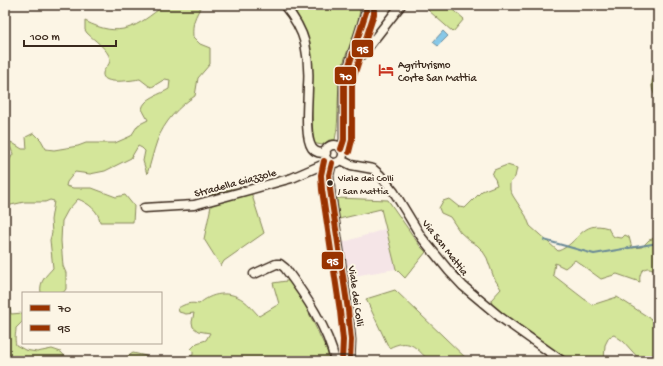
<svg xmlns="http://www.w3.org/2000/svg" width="663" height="366" font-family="'Gochi Hand',sans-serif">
  <rect width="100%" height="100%" fill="#fcf5e5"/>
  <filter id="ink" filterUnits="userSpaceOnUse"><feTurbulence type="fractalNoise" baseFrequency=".025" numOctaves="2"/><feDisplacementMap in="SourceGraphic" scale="8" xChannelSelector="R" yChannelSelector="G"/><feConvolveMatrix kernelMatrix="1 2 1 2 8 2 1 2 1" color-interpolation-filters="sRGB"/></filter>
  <g filter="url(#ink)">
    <path fill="#f5e5e7" d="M385,229L396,269L347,277L341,243Z"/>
    <path fill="#d4e69a" stroke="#88885c" d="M164,5H202C195,17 192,22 193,37L200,44L210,48V64L198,78L195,96C179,106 164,122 157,141C153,152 151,163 147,174L143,161L145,151L142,148L138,146L131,158L105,171L90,174L75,172L67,182L66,186L73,188H92L116,197L125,195L134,206L133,222H100C99,211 88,203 78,199L68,210L62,221L61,241L63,266L66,273V289L63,293H41C39,281 46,276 53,268L50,240L52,233L51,220L54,201L50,200L45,202H24L11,205L5,210V162L8,163L13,154L10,146L11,142L22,149H27L26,137L34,133L41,140L46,149L54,150L78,146L86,143H115L131,136L138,125L148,120L142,109C144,98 161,94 169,89L170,80L165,79L152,87L149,86L140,79C133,80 101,86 103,73C104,68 110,66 110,59C108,49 94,40 87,33L85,30V21C120,39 137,27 164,5Z
      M280,5H360C360,29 345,50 341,73C336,95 340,118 335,140H329L322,145L307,142L303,51L300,34L294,22Z
      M431,5H448L464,19L453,32L428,10Z
      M658,74V101C653,94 647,79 658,74Z
      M507,165L517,168L515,177L510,183V190L513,196L526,216L530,226L558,251C579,244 581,219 608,228L610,232L614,237L622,238L625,235L629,237L632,248L642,247L649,240L658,237V273C648,263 638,269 640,282L617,274L601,279L575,260L565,268L555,263L553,275L592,305L617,297L656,322L658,320V361H641L623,341L614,335L609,337L605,345L604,361H567L494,314L491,300L501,289L494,278L487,258L482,250L477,245L470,241L460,232L450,217L441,213L439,208L443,201L449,199L459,207L465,208L482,191L497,185L495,179L492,175L494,170Z
      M249,186L264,233L224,261L221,266L204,239L211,206V192Z
      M337,198L388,200L420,246L426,252L405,278L396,269L381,209L339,219Z
      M293,280L332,361H181L193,355V351L191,349L197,343L206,340L210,333L198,331L193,327L192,322L194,313L186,314L179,312L178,308C185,304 190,302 199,304C211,293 229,290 243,300C249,304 254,311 259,316L279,304L273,283Z
      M5,284L11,314L23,313V321L16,328C16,334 14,338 16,345L25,350L37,352L52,349L61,352L69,361H5Z
      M395,290L469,361H429C415,346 409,338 389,348L366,299Z
      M133,353L146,356L154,361H120Z"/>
    <path fill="#87c8e8" stroke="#698997" d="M443,31L448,36L438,46L433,42Z"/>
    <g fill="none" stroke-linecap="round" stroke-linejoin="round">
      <path stroke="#698997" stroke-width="2" d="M544,240L594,254L658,243"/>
      <g stroke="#3b2a1e" stroke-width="11">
        <path id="minor" d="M284,5C294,17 301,28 305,43C308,57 309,72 308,86C308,101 304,136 312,148C316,153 320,153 326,153
          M350,63L362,55L401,5
          M325 154a9 9 0 1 1 18 0a9 9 0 1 1-18 0Z
          M341,149L344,140V81L366,12V5
          M341,160L351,165L373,169L380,175L394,192L422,238L449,271L463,286L500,317L562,361
          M332,163L329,175L330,189L348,310L351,340L350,361
          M144,208L194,205L292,178L329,162
          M254,274L276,264H280L285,268C305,295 328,328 335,361"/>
      </g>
      <use href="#minor" stroke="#fcf5e5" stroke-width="8"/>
      <g stroke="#fcf5e5" stroke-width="9">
        <path id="bus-1" d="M341,149L344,140V81L366,12V5
          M332,163L329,175L330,189L348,310L351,340L350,361"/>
      </g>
      <g stroke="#fcf5e5" stroke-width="9">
        <path id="bus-2" d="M349,152L352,140V82L374,14V5
          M324,161L321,175L322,190L340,311L343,340L342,361"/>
      </g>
      <use href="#bus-1" stroke="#930" stroke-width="6"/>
      <use href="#bus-2" stroke="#930" stroke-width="6"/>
    </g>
  </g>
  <defs>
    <g id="hotel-bare" transform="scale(1.2)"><path d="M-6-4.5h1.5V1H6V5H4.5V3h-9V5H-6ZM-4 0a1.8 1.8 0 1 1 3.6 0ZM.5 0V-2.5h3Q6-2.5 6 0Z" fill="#c8321e" stroke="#fcf5e5" stroke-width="2.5" paint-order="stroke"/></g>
  </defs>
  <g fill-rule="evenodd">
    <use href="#hotel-bare" x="386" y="70"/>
  </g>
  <circle fill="#3b2a1e" stroke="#fcf5e5" stroke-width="1.5" cx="330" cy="183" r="3.5"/>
  <g text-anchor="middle" stroke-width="4" stroke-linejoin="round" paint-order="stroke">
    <g font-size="10" fill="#3b2a1e" stroke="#fcf5e5" text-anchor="start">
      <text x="338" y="181">Viale dei Colli<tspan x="338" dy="13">/ San Mattia</tspan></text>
    </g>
    <g font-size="11" fill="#3b2a1e" stroke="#fcf5e5" text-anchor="start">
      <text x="398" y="68">Agriturismo<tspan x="398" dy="13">Corte San Mattia</tspan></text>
    </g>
    <g font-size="11" fill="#3b2a1e" stroke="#fcf5e5">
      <text transform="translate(235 182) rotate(-15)" y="4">Stradella Giazzole</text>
      <text transform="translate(446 247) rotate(52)" y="4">Via San Mattia</text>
      <text transform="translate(357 296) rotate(82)" y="4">Viale dei Colli</text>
    </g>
  </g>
  <g stroke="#fcf5e5" stroke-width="1.5">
    <rect x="351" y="39" width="23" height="19" rx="4" fill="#930"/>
    <rect x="334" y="66" width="23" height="19" rx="4" fill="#930"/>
    <rect x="321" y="251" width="23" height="19" rx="4" fill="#930"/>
  </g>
  <g font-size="11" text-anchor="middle" font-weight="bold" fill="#fff">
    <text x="363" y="53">95</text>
    <text x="346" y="80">70</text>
    <text x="333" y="265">95</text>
  </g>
  <rect width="663" height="366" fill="none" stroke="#fcf5e5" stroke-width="20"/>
  <rect x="10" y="10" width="643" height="346" fill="none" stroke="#3b2a1e" stroke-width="1.5" filter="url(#ink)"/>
  <rect x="22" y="292" width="140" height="52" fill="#fcf5e5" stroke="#afa495"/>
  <rect x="30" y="305" width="20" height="6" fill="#993300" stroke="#afa495"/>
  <text x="58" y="312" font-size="12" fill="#3b2a1e">70</text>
  <rect x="30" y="325" width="20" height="6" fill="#993300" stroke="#afa495"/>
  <text x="58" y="332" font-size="12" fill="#3b2a1e">95</text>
  <path d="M24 40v6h92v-6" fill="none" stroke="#3b2a1e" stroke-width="2"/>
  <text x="30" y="40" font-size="12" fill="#3b2a1e" stroke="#fcf5e5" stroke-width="3" paint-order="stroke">100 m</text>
</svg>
